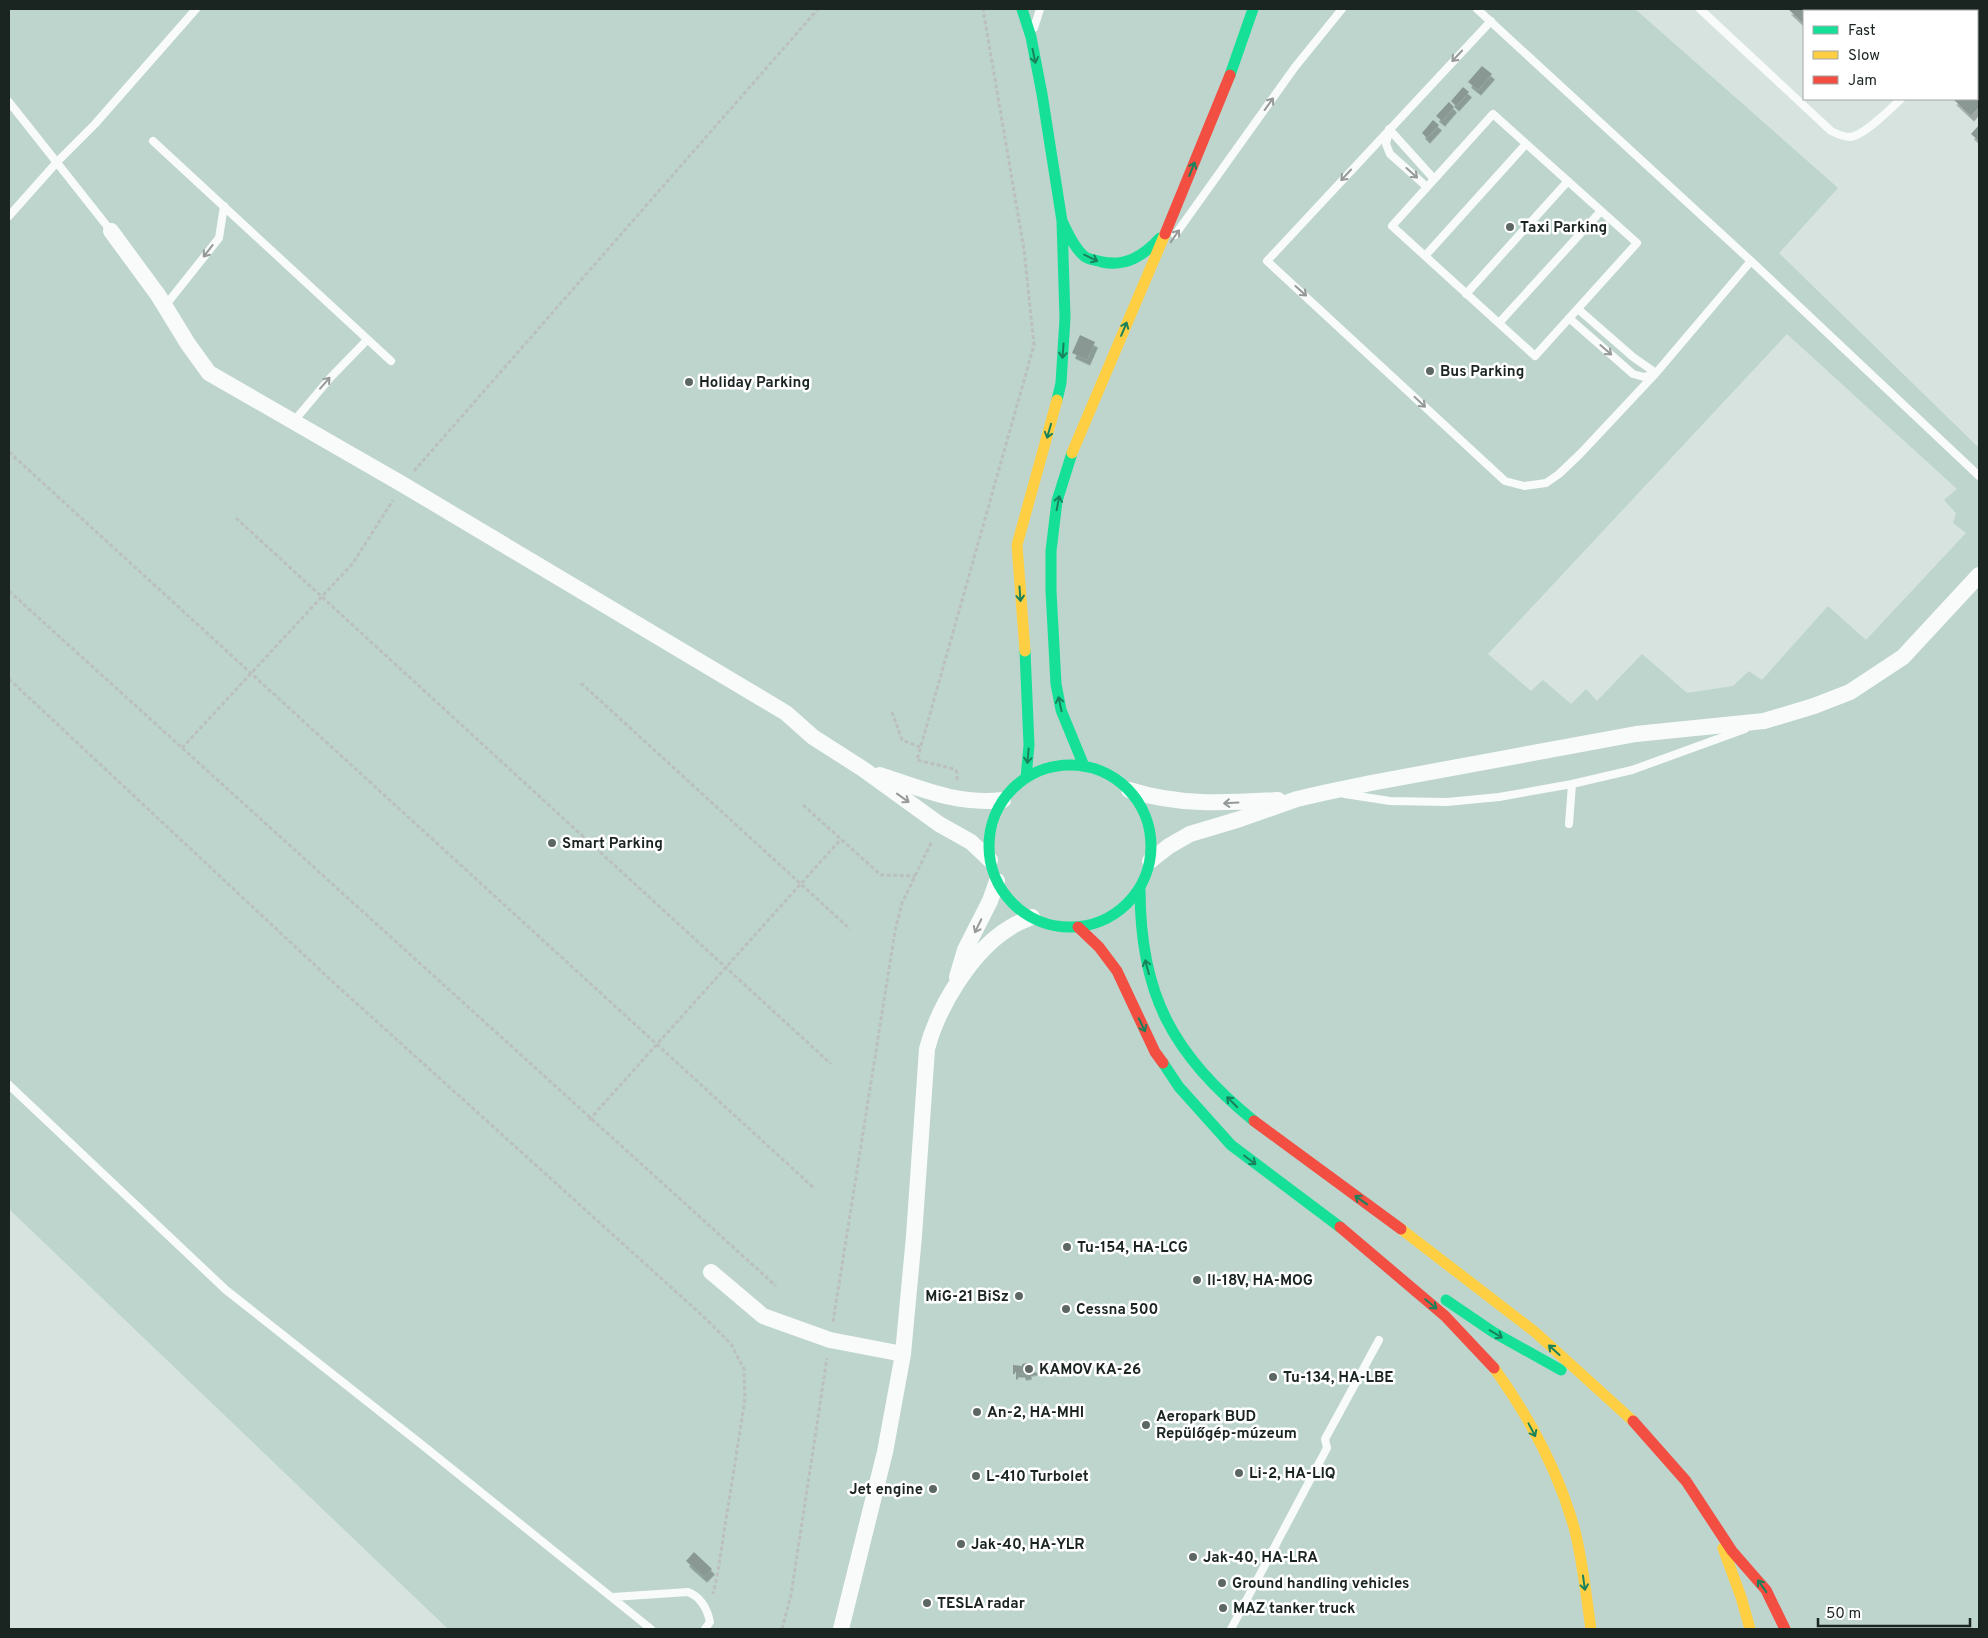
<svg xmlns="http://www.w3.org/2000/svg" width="1988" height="1638" font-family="Overpass,sans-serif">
  <defs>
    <filter id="shadow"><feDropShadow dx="3" dy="5.5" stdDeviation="0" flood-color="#0004"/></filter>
  </defs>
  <rect width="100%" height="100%" fill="#d6e3df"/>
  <path fill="#bdd5cd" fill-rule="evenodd" d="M9,9H1635L1838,188L1779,253L1979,448V1629H448L9,1209ZM1787,334L1957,489L1944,500L1956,513L1953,523L1966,533L1866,640L1828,606L1762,680L1749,671L1733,686L1687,693L1642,654L1597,701L1586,689L1571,704L1543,680L1531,691L1488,654Z"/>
  <path fill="#8a9894" filter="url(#shadow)" d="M1788,9H1852L1850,11H1804V24Z
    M1979,61V107L1971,116L1953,99H1977V64Z
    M1482,66L1492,74L1478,90L1468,82Z
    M1463,87L1469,92L1456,106L1451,101Z
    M1449,102L1454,107L1442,121L1436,116Z
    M1433,120L1439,125L1427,138L1422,133Z
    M1979,125V141L1971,134Z
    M1080,335L1095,342L1087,360L1072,353Z
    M1027,1363L1028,1367H1034L1035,1370L1028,1371L1029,1374L1023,1375L1022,1372H1015V1374H1013V1365L1022,1366V1364Z
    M694,1552L712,1569L704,1577L686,1561Z"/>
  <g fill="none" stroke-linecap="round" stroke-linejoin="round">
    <path stroke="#bbc0be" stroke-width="3" stroke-dasharray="4 2.5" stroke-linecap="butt" d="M9,452L814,1188
      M414,471L818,9
      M236,518L831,1064
      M9,591L776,1286
      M9,679L334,983L704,1317L731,1344L744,1369L745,1399L717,1577L713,1594
      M581,683L850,929
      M892,712L902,740L920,747
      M182,748L353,563L393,500
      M957,780V772L954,769L917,760L1034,345L1024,250L983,9
      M803,805L881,875L915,876
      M589,1120L841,839
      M833,1322L895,931L902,903L932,841
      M782,1629L791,1595L827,1358"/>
    <path stroke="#f9fbfa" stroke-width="8" d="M1477,9L1751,261L1979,476
      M1700,9L1831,131C1837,134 1843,137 1850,137C1864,136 1890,109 1901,99
      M1491,21L1267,261L1505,481L1524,486L1546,483L1559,474L1580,454L1656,373L1751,261
      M1034,28L1040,9
      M9,102L111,231
      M1493,114L1637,243L1535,356L1392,226Z
      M1389,129L1434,179
      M1389,131L1386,144L1390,154L1427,187
      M153,141L391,361
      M9,216L57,162L95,124L196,9
      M1175,235L1295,67L1342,9
      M1425,256L1526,144
      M1466,294L1568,181
      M165,306L219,238L224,206
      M1578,309L1633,357L1656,373
      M1569,318L1633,374L1644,377L1654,374
      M1499,323L1601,211
      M294,421L331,377L367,340
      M1345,794L1390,801L1447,802L1499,797L1572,784L1632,770L1745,729
      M1569,824L1572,784
      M9,1085L226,1290L426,1448L651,1629
      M613,1597L688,1592C701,1597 707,1608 710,1622L705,1629
      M1231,1629L1327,1448L1325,1439L1379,1340"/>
    <path stroke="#f9fbfa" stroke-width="16" d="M111,231L158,295L188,344L209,373L402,484L786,713L813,737L863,769L939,824L971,842L990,860
      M880,775C922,789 958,805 1003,800
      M1129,790C1180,806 1225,803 1278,800
      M1150,861L1169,846L1190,834L1240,819L1297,799L1323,793L1371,783L1636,734L1764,721L1814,706L1850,692L1903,657L1979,575
      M957,977L965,950L990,901L997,881
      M711,1272L763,1316L830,1340L903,1354
      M841,1629L885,1452L903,1354L914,1236L927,1049C938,1007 972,950 1011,927C1017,923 1025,920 1032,917"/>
    <path stroke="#16e098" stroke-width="11" d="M1022,9L1031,37L1042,94L1062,221L1065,318L1061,383L1057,400
      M1230,75L1253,9
      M1063,223C1069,235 1074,247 1084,256C1089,260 1096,260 1102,262C1127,267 1144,255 1160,238
      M1072,453L1057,501L1051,551V591L1056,684L1061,710L1084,766
      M1025,651L1029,745L1026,778
      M989 846a81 81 0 1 1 162 0a81 81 0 1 1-162 0Z
      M1140,889C1140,996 1173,1054 1254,1121
      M1163,1063L1179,1087L1231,1145L1340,1227
      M1446,1300L1493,1332L1561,1370"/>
    <path stroke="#ffcf43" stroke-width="11" d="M1072,453L1165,234
      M1025,651L1017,545L1057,400
      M1401,1229L1535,1332L1633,1421
      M1494,1368C1530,1418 1559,1472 1575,1531C1583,1563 1586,1596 1591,1629
      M1723,1548L1741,1597L1750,1629"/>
    <path stroke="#f24e42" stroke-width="11" d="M1165,234L1230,75
      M1078,927L1099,947L1117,971L1155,1052L1163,1063
      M1254,1121L1401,1229
      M1340,1227L1445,1316L1494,1368
      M1633,1421L1686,1481L1732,1551L1766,1590L1785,1629"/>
  </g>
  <defs><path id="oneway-shaft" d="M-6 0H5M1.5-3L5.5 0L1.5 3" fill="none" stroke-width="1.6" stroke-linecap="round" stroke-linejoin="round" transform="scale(1.25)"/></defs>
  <g stroke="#18825c">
    <use href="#oneway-shaft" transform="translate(1034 56) rotate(78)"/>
    <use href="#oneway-shaft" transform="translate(1192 169) rotate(-68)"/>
    <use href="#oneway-shaft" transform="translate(1091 258) rotate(26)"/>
    <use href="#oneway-shaft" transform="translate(1124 329) rotate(-67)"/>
    <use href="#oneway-shaft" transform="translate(1063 351) rotate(94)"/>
    <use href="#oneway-shaft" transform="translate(1049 431) rotate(106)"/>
    <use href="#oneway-shaft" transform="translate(1058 503) rotate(-79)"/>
    <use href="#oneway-shaft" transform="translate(1020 594) rotate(86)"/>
    <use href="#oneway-shaft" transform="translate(1060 704) rotate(-102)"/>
    <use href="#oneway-shaft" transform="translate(1028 756) rotate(95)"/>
    <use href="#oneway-shaft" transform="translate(1147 967) rotate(-105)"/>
    <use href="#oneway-shaft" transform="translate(1142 1025) rotate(64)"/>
    <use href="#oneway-shaft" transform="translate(1232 1102) rotate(-135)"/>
    <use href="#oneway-shaft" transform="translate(1250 1160) rotate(37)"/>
    <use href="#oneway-shaft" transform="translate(1361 1200) rotate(-144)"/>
    <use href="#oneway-shaft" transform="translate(1431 1304) rotate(40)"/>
    <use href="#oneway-shaft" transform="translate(1496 1334) rotate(31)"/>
    <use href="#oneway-shaft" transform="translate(1554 1350) rotate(-138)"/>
    <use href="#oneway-shaft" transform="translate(1532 1430) rotate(62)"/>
    <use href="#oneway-shaft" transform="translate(1584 1583) rotate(82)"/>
    <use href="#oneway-shaft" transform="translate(1762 1586) rotate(-125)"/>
  </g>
  <g stroke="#959a98">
    <use href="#oneway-shaft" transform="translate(1457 56) rotate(133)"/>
    <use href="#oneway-shaft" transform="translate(1269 104) rotate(-54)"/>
    <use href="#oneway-shaft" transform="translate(1412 173) rotate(42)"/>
    <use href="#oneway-shaft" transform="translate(1346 175) rotate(133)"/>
    <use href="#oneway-shaft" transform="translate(1175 236) rotate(-55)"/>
    <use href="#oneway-shaft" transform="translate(208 251) rotate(128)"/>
    <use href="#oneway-shaft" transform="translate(1301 291) rotate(42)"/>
    <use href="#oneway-shaft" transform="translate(1606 350) rotate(41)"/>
    <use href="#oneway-shaft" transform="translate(325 383) rotate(-49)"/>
    <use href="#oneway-shaft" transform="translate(1420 402) rotate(43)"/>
    <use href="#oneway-shaft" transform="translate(903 798) rotate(36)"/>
    <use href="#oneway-shaft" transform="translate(1231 803) rotate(177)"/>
    <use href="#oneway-shaft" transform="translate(978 926) rotate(116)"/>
  </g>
  <g fill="#5c6764" stroke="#fff" stroke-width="2">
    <circle cx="1510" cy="227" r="5"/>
    <circle cx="1430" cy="371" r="5"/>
    <circle cx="689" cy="382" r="5"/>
    <circle cx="552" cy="843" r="5"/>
    <circle cx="1067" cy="1247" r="5"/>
    <circle cx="1197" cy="1280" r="5"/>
    <circle cx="1019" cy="1296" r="5"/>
    <circle cx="1066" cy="1309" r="5"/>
    <circle cx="1029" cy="1369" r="5"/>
    <circle cx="1273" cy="1377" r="5"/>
    <circle cx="977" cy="1412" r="5"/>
    <circle cx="1146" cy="1425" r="5"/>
    <circle cx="1239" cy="1473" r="5"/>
    <circle cx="976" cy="1476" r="5"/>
    <circle cx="933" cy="1489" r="5"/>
    <circle cx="961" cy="1544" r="5"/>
    <circle cx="1193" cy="1557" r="5"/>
    <circle cx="1222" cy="1583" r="5"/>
    <circle cx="927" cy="1603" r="5"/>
    <circle cx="1223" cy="1608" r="5"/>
  </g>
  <g text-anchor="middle" stroke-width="5" stroke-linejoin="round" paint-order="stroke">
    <g font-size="15" font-weight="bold" fill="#1a2421" stroke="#fff" text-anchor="start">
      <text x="1520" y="232">Taxi Parking</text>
      <text x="1440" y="376">Bus Parking</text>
      <text x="699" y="387">Holiday Parking</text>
      <text x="562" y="848">Smart Parking</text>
      <text x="1077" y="1252">Tu-154, HA-LCG</text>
      <text x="1207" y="1285">Il-18V, HA-MOG</text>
      <text x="1009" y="1301" text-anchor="end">MiG-21 BiSz</text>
      <text x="1076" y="1314">Cessna 500</text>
      <text x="1039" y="1374">KAMOV KA-26</text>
      <text x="1283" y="1382">Tu-134, HA-LBE</text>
      <text x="987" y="1417">An-2, HA-MHI</text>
      <text x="1156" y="1421">Aeropark BUD<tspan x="1156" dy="17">Repülőgép-múzeum</tspan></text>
      <text x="1249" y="1478">Li-2, HA-LIQ</text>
      <text x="986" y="1481">L-410 Turbolet</text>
      <text x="923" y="1494" text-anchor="end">Jet engine</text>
      <text x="971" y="1549">Jak-40, HA-YLR</text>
      <text x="1203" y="1562">Jak-40, HA-LRA</text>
      <text x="1232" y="1588">Ground handling vehicles</text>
      <text x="937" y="1608">TESLA radar</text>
      <text x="1233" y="1613">MAZ tanker truck</text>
    </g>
  </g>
  <rect width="1988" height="1638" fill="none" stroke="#1a2421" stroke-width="20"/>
  <rect x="1803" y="10" width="175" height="90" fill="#ffffff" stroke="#a3a7a6"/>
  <rect x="1813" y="26" width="25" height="8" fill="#16e098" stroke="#a3a7a6"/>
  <text x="1848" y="35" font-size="15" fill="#1a2421">Fast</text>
  <rect x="1813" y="51" width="25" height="8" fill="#ffcf43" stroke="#a3a7a6"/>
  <text x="1848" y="60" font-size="15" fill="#1a2421">Slow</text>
  <rect x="1813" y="76" width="25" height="8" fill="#f24e42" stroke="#a3a7a6"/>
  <text x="1848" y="85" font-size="15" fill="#1a2421">Jam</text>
  <path d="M1818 1618v8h152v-8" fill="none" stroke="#1a2421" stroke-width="2.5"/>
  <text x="1826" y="1618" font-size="15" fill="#1a2421" stroke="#ffffff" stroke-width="4" paint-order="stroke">50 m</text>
</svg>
